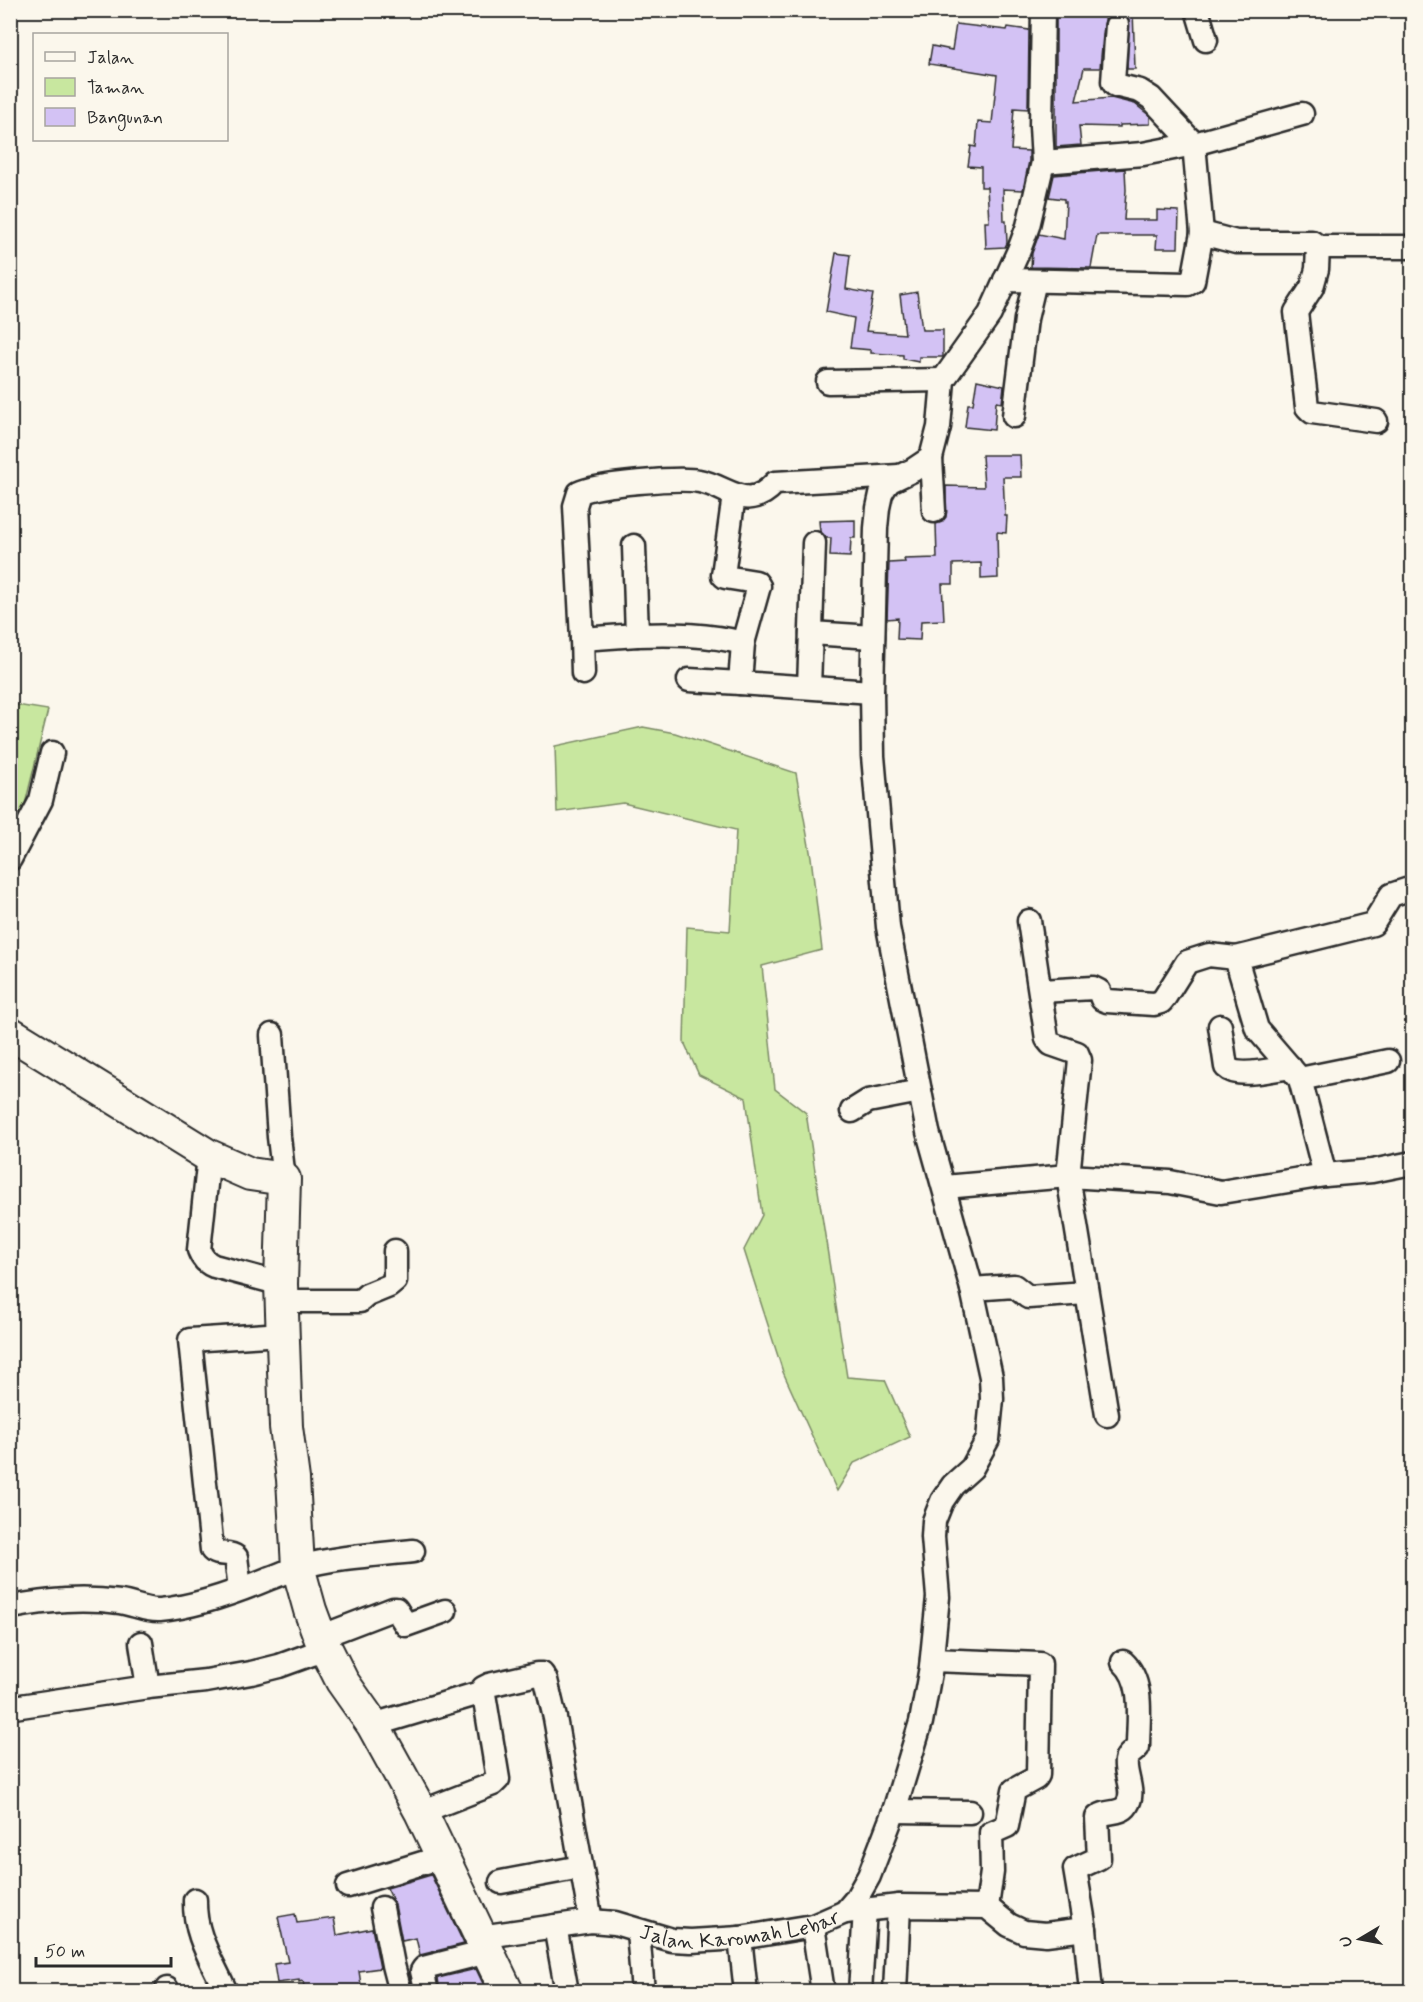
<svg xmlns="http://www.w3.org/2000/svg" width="1423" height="2002" font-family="Mynerve,sans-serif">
  <rect width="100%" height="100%" fill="#fbf7ec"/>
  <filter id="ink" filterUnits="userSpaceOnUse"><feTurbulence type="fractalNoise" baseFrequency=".0167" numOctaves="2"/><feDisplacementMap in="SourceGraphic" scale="12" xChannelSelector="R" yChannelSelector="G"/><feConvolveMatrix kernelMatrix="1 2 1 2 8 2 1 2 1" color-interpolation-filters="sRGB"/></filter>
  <g filter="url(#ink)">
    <path fill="#c8e79f" stroke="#7a8965" stroke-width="1.5" d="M10,704L48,710L19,829L11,830Z
      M643,727L675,733L796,773L811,857L822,950L762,966L775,1089L806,1113L847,1377L885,1380L910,1437L854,1463L837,1491L783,1372L744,1250L762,1215L746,1098L699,1075L684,1042L687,927L730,931L736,830L623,803L557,812L555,746Z"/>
    <path fill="#d3c2f4" stroke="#2b2b2b" stroke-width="1.5" d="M1056,10H1133L1135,69H1127L1129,20L1124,14L1117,12L1112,13L1106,17L1104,24L1100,68H1084L1076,101L1111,98L1135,104L1150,116V124L1120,125V127L1079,126L1081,145L1056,147Z
      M956,24L1007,30L1008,27L1029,30L1028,109L1014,108L1011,150L1029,151V161L1023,190L1003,189L1004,221H1006L1007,243L1005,247L986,248L985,222H989L987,187H981V167L968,166L971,146L976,147L978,122L992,123L997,75L929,64L932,46L952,50Z
      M1125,169L1126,190L1124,220H1157V210L1179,211L1178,248H1156L1157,235H1097L1091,268L1031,267L1032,253L1039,234L1064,239L1066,202H1064V199L1049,197L1054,175Z
      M836,253L850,255L846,289L873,294L866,331L905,334L900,295L917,292L922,330H943V357H919V362L903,359V355L871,353V350L850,348L854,318L826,312Z
      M977,380L1004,386L1002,403L996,402L994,430L965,427L968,404H973Z
      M982,455H1020L1021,477H1003L1005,516H1007L1006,533L997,532L998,578L981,579V563L953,564V584H942L944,620L921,621L920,640L897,639L898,618L887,619L889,563L905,562L904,559L937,558L936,524L942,522L946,517V486L984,487Z
      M855,520V538H851L850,557L830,556L831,538H826L820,531L819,521Z
      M431,1875L464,1944L420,1955L416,1938L402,1941L395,1905L387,1888Z
      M295,1914L297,1923L334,1918L337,1935L372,1928L380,1968L359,1971L362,1992H305L303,1981L299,1982V1980L277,1983L274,1964L288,1962L278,1917Z
      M476,1969L487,1992H440L438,1978Z"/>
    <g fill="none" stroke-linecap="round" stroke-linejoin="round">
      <g stroke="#2b2b2b" stroke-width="27">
        <g id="street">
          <path d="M1197,10L1206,40"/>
          <path d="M1117,25L1113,82L1115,85L1140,91L1151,98L1194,144L1202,233"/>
          <path d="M1043,162L1143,154L1194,144L1302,114"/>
          <path d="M1318,247H1412"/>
          <path d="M1005,280L1188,284L1193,281L1202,233L1236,242H1312L1318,247L1317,269L1312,287L1296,312L1307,407L1312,412L1376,421"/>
          <path d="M828,382L943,380"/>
          <path d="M1014,416L1026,319L1035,281"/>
          <path d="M931,458L934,511"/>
          <path d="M734,495L723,575L725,577L756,582L759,586L743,643"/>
          <path d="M634,546L637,635C673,634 709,634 743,643L740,683L872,692"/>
          <path d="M811,633L873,637"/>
          <path d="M637,635L582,639L575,506L579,493C596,484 680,477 699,481C728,486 747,514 775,483L899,476"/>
          <path d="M582,639L583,673"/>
          <path d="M689,680L740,683"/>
          <path d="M809,687L814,543"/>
          <path d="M10,859L41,800L52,753"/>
          <path d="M1029,921L1047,1039L1051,1044L1077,1053L1080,1060L1068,1176L1107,1415"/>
          <path d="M1041,991L1093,988L1099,991L1102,999L1107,1001L1154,1004L1161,1002L1165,997L1187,962L1209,955L1236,958"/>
          <path d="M1220,1026L1226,1067C1238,1079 1274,1069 1290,1067"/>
          <path d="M272,1035L279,1137L284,1179"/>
          <path d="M1300,1079L1388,1061"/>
          <path d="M852,1111L868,1101L920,1091"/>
          <path d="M209,1156L199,1250C202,1258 206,1263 214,1266L281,1284"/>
          <path d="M1325,1175L1300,1079L1257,1029L1236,958L1373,924L1391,895L1412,888"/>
          <path d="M945,1187L1068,1176L1170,1182L1221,1192L1325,1175L1372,1171L1412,1163"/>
          <path d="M972,1289L1014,1286L1028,1297L1086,1293"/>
          <path d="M282,1301H360L367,1295L389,1286L395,1281V1251"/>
          <path d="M240,1588L236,1557C229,1551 218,1556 212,1550L190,1340L283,1334"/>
          <path d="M12,1607C49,1600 82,1597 120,1602C134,1604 146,1611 160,1610C194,1607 239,1591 270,1578C280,1575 290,1569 300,1567C336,1557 375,1555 413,1551"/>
          <path d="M320,1637L393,1609H396L406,1625L445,1611"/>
          <path d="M141,1643L148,1687"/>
          <path d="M932,1660L1040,1664L1038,1775L1036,1778L1014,1790L1007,1826L991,1833L992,1872L987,1907"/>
          <path d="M10,1706L14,1707L148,1687L206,1681L251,1673L279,1666L326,1649"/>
          <path d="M373,1725L483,1692"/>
          <path d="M894,1811L970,1812"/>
          <path d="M421,1812L493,1784L498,1779L483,1688L489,1685L537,1674H542L546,1680L555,1718L591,1921"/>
          <path d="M501,1882L581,1867"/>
          <path d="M348,1886L442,1857"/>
          <path d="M195,1900C194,1936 212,1960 226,1992"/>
          <path d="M382,1908L393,1965L400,1992"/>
          <path d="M845,1912L899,1906L987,1907L1009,1925L1024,1932L1046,1934L1085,1929L1091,1992"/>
          <path d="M555,1926L567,1992"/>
          <path d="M813,1926L823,1992"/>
          <path d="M1085,1929L1075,1869L1099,1858L1097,1818C1104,1810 1121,1815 1127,1805C1136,1792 1124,1775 1126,1761C1127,1754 1134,1752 1138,1747C1138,1719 1145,1682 1123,1662"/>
          <path d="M638,1931L643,1992"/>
          <path id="s1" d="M480,1937L591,1921L615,1923L672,1940L691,1941L740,1938L813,1926L845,1912L856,1899L869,1876L894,1811L921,1722L931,1667L938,1597L933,1537L934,1521L942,1501L953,1485L972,1468L988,1439L992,1399L991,1377L972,1289L928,1132L888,927L873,756L872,692L876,528L878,508L881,494L885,487L890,481L913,470L931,458L939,427L943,380L990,314L1019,250L1028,226L1043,162L1041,126L1043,10"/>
          <path d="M740,1938L746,1992"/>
          <path d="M167,1989L168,1992"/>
          <path d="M427,1992L422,1971L424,1968L487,1952"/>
          <path d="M860,1992L865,1909"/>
          <path d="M895,1992L899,1906"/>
        </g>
      </g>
      <g stroke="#2b2b2b" stroke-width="36">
        <path id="secondary" d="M10,1033L209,1156L250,1174L284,1179L281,1284L286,1427L293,1479L298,1567L310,1610L320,1637L342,1681L373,1725L421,1812L507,1992"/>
      </g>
      <use href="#street" stroke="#fbf7ec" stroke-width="22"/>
      <use href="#secondary" stroke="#fbf7ec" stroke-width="32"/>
    </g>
  </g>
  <g text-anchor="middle" stroke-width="4.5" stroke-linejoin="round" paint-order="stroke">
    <g font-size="21" fill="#2b2b2b" stroke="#fbf7ec">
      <text dy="7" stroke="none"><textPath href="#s1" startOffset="264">Jalan Karomah Lebar</textPath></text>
    </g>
  </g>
  <rect width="1423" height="2002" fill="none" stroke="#fbf7ec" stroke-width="36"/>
  <rect x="18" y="18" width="1387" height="1966" fill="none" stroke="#2b2b2b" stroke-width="2" filter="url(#ink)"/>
  <rect x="33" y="33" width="195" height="108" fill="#fbf7ec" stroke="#a8a59f" stroke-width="1.5"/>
  <rect x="45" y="52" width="30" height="9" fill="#fbf7ec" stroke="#a8a59f" stroke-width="1.5"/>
  <text x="87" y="63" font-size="18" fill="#2b2b2b">Jalan</text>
  <rect x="45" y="78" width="30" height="18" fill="#c8e79f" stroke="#a8a59f" stroke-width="1.5"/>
  <text x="87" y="93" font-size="18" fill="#2b2b2b">Taman</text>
  <rect x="45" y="108" width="30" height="18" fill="#d3c2f4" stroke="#a8a59f" stroke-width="1.5"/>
  <text x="87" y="123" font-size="18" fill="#2b2b2b">Bangunan</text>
  <g transform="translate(1360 1939) rotate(260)" stroke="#fbf7ec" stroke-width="4.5" paint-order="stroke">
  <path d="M0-4.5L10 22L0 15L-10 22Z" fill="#2b2b2b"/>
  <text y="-9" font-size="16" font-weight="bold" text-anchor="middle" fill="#2b2b2b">U</text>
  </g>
  <path d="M36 1957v9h135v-9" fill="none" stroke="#2b2b2b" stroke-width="3"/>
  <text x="45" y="1957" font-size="18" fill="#2b2b2b" stroke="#fbf7ec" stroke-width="4.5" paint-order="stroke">50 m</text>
</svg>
